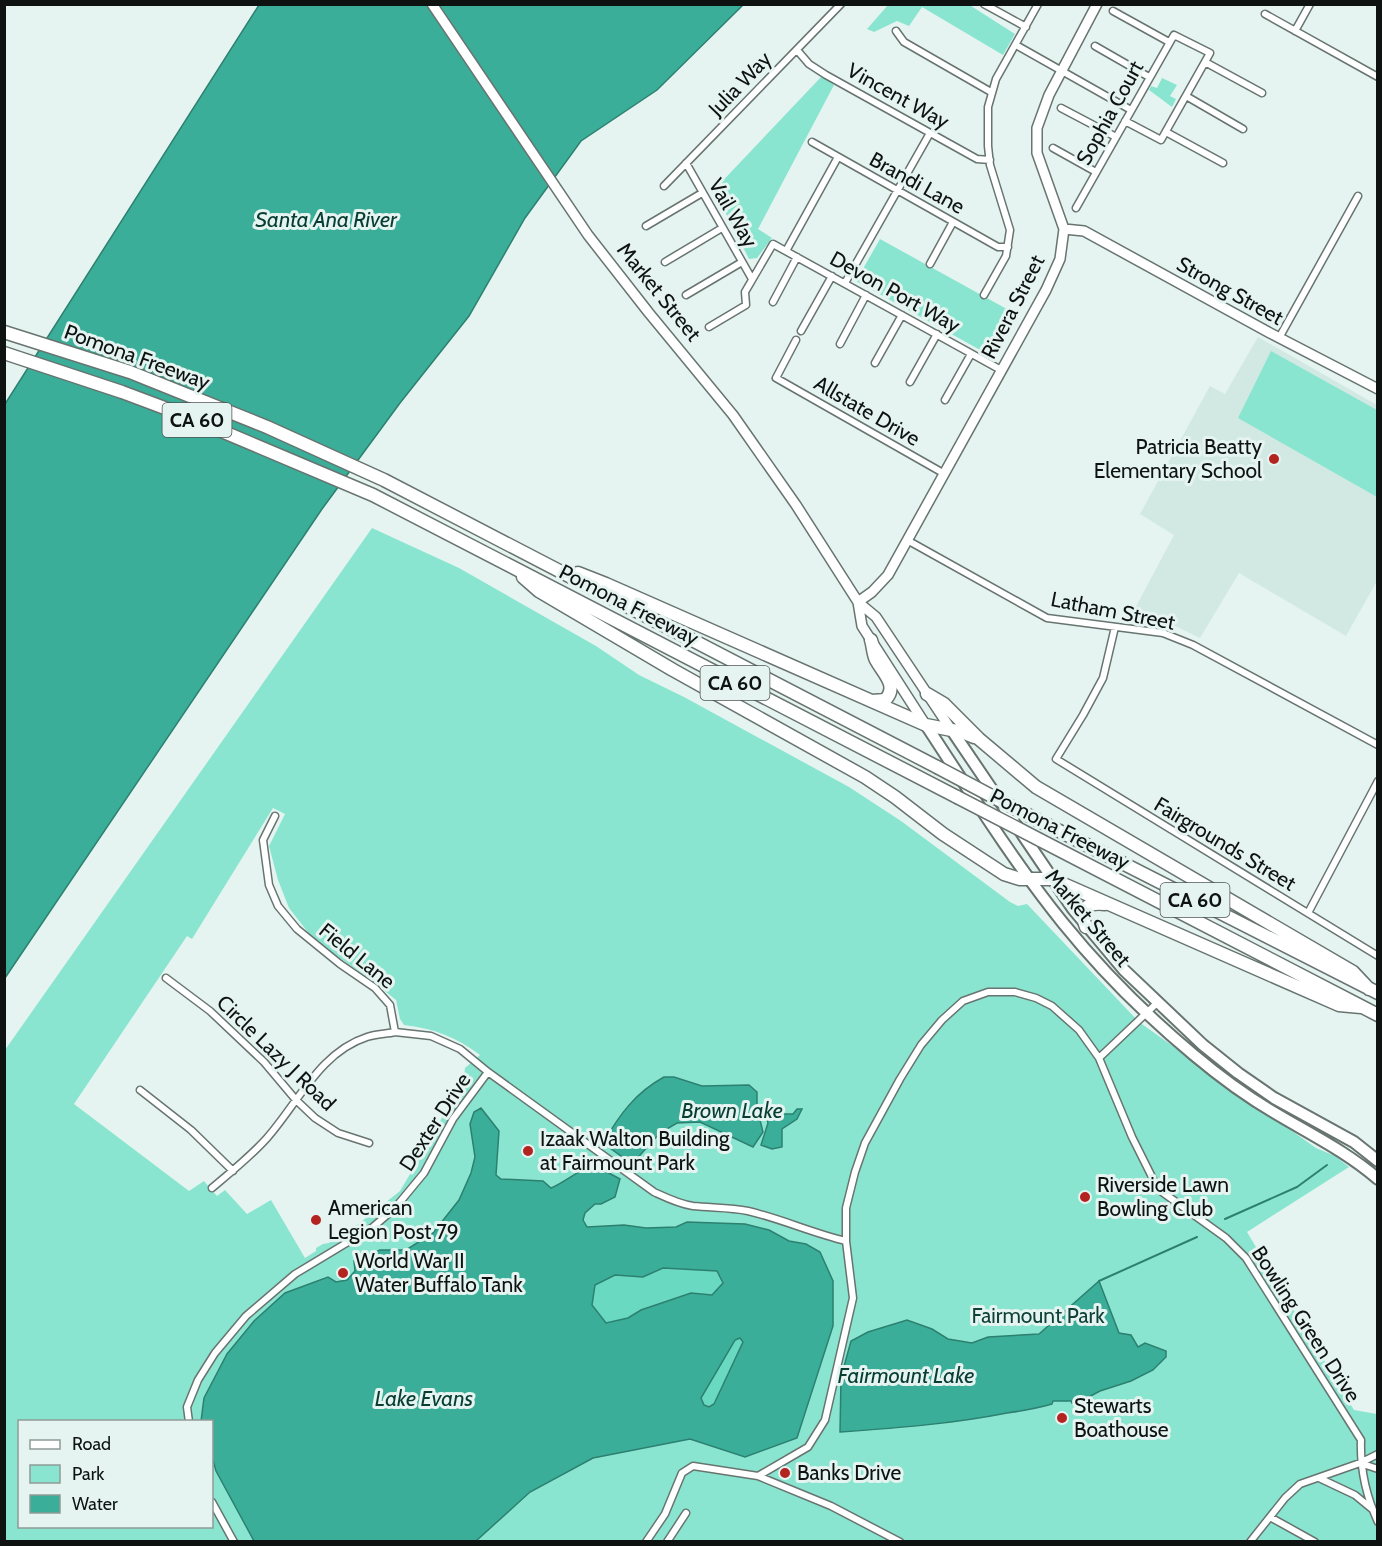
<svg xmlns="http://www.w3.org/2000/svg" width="1382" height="1546" font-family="Cabin,sans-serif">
  <rect width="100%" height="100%" fill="#e5f4f0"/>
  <path fill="#d2e9e3" d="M1258,337L1377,405V581L1346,636L1239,573L1200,638L1167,622L1131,616L1174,535L1140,514L1210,386L1225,394Z"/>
  <path fill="#8ae5d0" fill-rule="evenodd" d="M968,4L1015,34L1003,55L922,7L909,26L897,21L874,32L867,29L888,5Z
    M822,76L834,85L758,229L772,238L757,258L749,259L714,190Z
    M1162,78L1177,85L1170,96L1176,99L1172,107L1149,90L1151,86L1157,88Z
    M880,239L1014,313L991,356L856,281Z
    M1271,351L1377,410V497L1238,418Z
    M372,528L459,568L596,646L639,675L684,697L849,787L901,821L1010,902L1018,906L1027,904L1139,1022L1316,1148L1335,1156L1349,1167L1247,1232L1354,1410L1377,1414V1541L5,1542V1050ZM273,808L285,814L269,846L278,880L289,908L314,940L370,979L396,1000L400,1019L404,1025C432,1028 457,1037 480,1055L465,1068L464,1076L429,1142L400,1191L352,1229L329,1243L323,1244L316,1248V1251L305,1258L271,1200L247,1214L225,1190L217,1196L204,1181L189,1191L74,1104L187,936L192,939ZM20,1422H212V1526H20Z"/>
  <path fill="#6ad9c1" d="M663,1268L717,1271L723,1283L712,1295L691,1293L641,1310L628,1318L606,1323L592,1305L595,1285L615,1275L643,1277Z
    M740,1337L743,1342L714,1404L709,1407L704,1405L701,1399L735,1340Z"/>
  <path fill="#3aae98" stroke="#2d8070" stroke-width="1.5" fill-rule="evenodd" d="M259,5H743L657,90L581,141L525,218L469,316L400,403L322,509L5,978V404Z
    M664,1077H674L702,1086L749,1085L757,1092V1108L763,1132L753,1147L700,1122L677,1123L660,1133L632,1164L603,1143C620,1114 635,1093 664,1077Z
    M481,1108L499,1131L496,1175L501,1179L543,1181L551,1188C567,1181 578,1170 594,1165L620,1179L615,1197L601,1204H595L585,1213L583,1220L587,1227L624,1225L646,1228L676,1227L687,1222L745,1224L769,1230L789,1241L806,1244L820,1252L833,1281V1326L797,1438L745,1457L690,1439L593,1458L530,1492L476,1541H254L216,1471L212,1457V1422L201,1421L204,1398L227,1354L254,1321L285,1293L328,1277L336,1282L347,1280L355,1271L354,1261L380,1250H406L433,1233L459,1200L471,1173L475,1157L470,1124L474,1112ZM663,1268L717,1271L723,1283L712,1295L691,1293L641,1310L628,1318L606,1323L592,1305L595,1285L615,1275L643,1277ZM740,1338L743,1342L714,1404L709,1407L704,1405L701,1398L735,1340Z
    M766,1109L773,1111L777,1114H793L797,1109H802L797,1119L782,1129V1147L772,1149L761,1145L768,1123L765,1114Z
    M1099,1281L1119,1333L1131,1335L1138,1347L1145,1343L1166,1351V1357L1153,1370L1131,1381L1100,1391L1087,1398L1072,1403L1071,1401H1053L1052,1404C1038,1408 1022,1411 1007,1413C952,1424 896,1428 840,1432L841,1377L851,1341L868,1332L907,1320L932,1329L948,1339L972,1343L988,1337L1039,1334Z"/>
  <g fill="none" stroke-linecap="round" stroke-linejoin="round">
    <path stroke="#2d8070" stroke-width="2" d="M1225,1219L1297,1187L1327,1165
      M1099,1281L1197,1237"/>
    <g stroke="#677470" stroke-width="9">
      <path id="street" d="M984,4L1026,27
        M1113,11L1169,42
        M1265,14L1378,77
        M896,31L904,42L991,92
        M1295,31L1310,4
        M1016,45L1131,110
        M1095,46L1149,77
        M797,50L809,64L826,75L977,159L990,160
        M1205,62L1262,93
        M1186,96L1243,129
        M1061,108L1116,137
        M1166,132L1223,163
        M812,142L998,247H1008
        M1053,148L1096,172
        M686,163L752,279
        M664,186L841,4
        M1076,208L1174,35L1210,53L1161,140L1125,121
        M646,226L702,193
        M786,251L838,157
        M665,262L722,228
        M930,264L953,222
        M845,283L930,133
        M686,295L742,262
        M984,295L1006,256L1010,230L990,165L988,146V107L996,79L1038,4
        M773,302L797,257
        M709,327L746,305L745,292L773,244L1001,370
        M801,331L832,276
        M1279,338L1358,196
        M796,340L776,378L943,473
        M840,344L866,295
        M875,363L902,315
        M910,382L937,334
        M945,400L971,354
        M907,540L1047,618L1163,633L1193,645L1378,745
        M1115,627L1103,678L1083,715L1056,759L1378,956
        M275,816L263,840L269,885L278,906L297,929L340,964L375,988L390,1005L395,1032L431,1036L460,1049L488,1072L654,1192C667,1198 679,1204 693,1206C712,1208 730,1207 748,1211C782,1219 812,1233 846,1241
        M1308,913L1378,781
        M166,978L210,1011L264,1062L296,1100L315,1118L338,1133L369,1143
        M1099,1058L1157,1003
        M140,1090L191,1130L233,1171
        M212,1188C231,1172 251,1156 267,1138C298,1103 320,1052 367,1037C376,1034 386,1034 395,1032
        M189,1422L187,1407L198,1380L215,1353L246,1316L295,1274L373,1227L395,1208L424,1173L453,1119L488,1072
        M1360,1463L1378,1469
        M758,1476L808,1447L825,1420L853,1298L846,1241V1208L855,1172L865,1143L900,1079L921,1045L942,1020L963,1001L988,992H1015L1036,998L1052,1006L1079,1030L1099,1058L1132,1137L1158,1189L1226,1238L1246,1258L1361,1440C1360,1469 1366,1496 1378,1522
        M1319,1478L1355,1495L1372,1509
        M212,1502L234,1542
        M1270,1517L1315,1542
        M646,1542L665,1514L682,1473L693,1466L758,1476L831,1506L900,1542
        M667,1542L686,1513
        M1250,1542L1285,1498L1300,1484L1360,1463L1378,1454"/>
    </g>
    <g stroke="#677470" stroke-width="12">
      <path id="secondary" d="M432,4L588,235L649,313L733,415L796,505L858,602L876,617L952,731
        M1064,229L1084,231L1270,333L1378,389
        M858,602L872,592L888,575L1046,290L1060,259L1064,229L1037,153V128L1049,95L1097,4
        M858,602L862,626L925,724"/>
    </g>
    <g stroke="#677470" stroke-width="14">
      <path id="primary" d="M926,725C970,792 1013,861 1063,923C1101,970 1147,1016 1194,1055C1219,1076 1246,1096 1275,1113C1310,1134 1347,1152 1378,1179
        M953,732L1073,909L1124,970L1203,1045L1238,1073L1274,1098L1354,1142L1378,1161"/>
    </g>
    <g stroke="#677470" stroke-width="15">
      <path id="highway" d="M4,332L130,372L267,427L384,480L937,767
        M4,353L122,392L186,416L373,495L957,797
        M578,573L606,584L926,725L962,732L974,737
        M523,577L539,591L673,670L865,777L895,797L943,834L1004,874L1020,879H1052L1339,1005L1361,1007
        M871,640C873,646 873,654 876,660C883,673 899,686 885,700L872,701
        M927,694L944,704L979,739L1036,787L1353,972L1369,989
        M1020,811L1378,993
        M1040,840L1378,1015
        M1086,927C1079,909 1086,902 1105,904"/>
    </g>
    <use href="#street" stroke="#fff" stroke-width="6"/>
    <use href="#secondary" stroke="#fff" stroke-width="9"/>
    <use href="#primary" stroke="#fff" stroke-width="10"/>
    <use href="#highway" stroke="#fff" stroke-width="12"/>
    <g stroke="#677470" stroke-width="15" stroke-linecap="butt">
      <path id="highway-bridge" d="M937,767L1020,811
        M957,797L1040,840"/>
    </g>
    <use href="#highway-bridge" stroke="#fff" stroke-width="12"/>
  </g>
  <g fill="#b32420" stroke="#e5f4f0" stroke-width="2">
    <circle cx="1274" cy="459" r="6"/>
    <circle cx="528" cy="1151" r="6"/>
    <circle cx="1085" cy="1197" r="6"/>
    <circle cx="316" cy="1220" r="6"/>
    <circle cx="343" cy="1273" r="6"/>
    <circle cx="1062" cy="1418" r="6"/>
    <circle cx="785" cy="1473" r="6"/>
  </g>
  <g text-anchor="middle" stroke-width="6" stroke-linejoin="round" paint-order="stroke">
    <g fill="#e5f4f0" stroke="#4e5655" stroke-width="1.5">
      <rect x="162.5" y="403" width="69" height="34" rx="4.5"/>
      <rect x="700.5" y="666" width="69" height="34" rx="4.5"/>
      <rect x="1160.5" y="883" width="69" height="34" rx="4.5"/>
    </g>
    <g font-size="20" font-weight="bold" fill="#0e1312">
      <text x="197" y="427">CA 60</text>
      <text x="735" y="690">CA 60</text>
      <text x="1195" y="907">CA 60</text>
    </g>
    <g font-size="21" fill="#0e1312" stroke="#e5f4f0">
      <text transform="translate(740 84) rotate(-46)" y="7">Julia Way</text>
      <text transform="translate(898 96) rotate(29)" y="7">Vincent Way</text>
      <text transform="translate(1110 113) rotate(-61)" y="7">Sophia Court</text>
      <text transform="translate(917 183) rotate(29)" y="7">Brandi Lane</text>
      <text transform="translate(733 213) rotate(60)" y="7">Vail Way</text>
      <text transform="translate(1230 291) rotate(29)" y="7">Strong Street</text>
      <text transform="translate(659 292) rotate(51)" y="7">Market Street</text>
      <text transform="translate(895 292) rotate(29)" y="7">Devon Port Way</text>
      <text transform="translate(1013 307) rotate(-63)" y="7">Rivera Street</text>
      <text transform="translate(137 357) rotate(20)" y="7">Pomona Freeway</text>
      <text transform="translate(867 411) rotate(30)" y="7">Allstate Drive</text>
      <text transform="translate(629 605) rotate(27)" y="7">Pomona Freeway</text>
      <text transform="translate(1113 611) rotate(11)" y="7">Latham Street</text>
      <text transform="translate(1060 829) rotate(27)" y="7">Pomona Freeway</text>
      <text transform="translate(1225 844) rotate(31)" y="7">Fairgrounds Street</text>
      <text transform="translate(1088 918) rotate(50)" y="7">Market Street</text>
      <text transform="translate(357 956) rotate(39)" y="7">Field Lane</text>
      <text transform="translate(276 1053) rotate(44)" y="7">Circle Lazy J Road</text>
      <text transform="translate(435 1122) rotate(-57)" y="7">Dexter Drive</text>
      <text transform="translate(1306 1324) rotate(57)" y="7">Bowling Green Drive</text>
    </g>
    <g font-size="21" fill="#0e1312" stroke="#e5f4f0" text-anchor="start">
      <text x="1262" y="454" text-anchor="end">Patricia Beatty<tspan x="1262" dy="24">Elementary School</tspan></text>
      <text x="540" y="1146">Izaak Walton Building<tspan x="540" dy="24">at Fairmount Park</tspan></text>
      <text x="1097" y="1192">Riverside Lawn<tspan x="1097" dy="24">Bowling Club</tspan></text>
      <text x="328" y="1215">American<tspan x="328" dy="24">Legion Post 79</tspan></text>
      <text x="355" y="1268">World War II<tspan x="355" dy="24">Water Buffalo Tank</tspan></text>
      <text x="1074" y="1413">Stewarts<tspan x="1074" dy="24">Boathouse</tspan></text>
      <text x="797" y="1480">Banks Drive</text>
    </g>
    <g font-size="21" fill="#0f4138" stroke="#e5f4f0">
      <text x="1038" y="1323">Fairmount Park</text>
    </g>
    <g font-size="22" font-style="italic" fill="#083d34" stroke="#e5f4f0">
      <text x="326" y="227">Santa Ana River</text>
      <text x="732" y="1118">Brown Lake</text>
      <text x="906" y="1383">Fairmount Lake</text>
      <text x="424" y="1406">Lake Evans</text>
    </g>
  </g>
  <rect width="1382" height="1546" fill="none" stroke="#0e1312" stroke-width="12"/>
  <rect x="18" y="1420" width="195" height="108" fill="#e5f4f0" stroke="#8f9a97" stroke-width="1.5"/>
  <rect x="30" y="1440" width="30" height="9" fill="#ffffff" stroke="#8f9a97" stroke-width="1.5"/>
  <text x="72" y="1450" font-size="18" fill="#0e1312">Road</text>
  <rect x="30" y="1465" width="30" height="18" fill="#8ae5d0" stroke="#8f9a97" stroke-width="1.5"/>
  <text x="72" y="1480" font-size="18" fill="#0e1312">Park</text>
  <rect x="30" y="1495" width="30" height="18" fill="#3aae98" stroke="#8f9a97" stroke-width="1.5"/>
  <text x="72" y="1510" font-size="18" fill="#0e1312">Water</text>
</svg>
